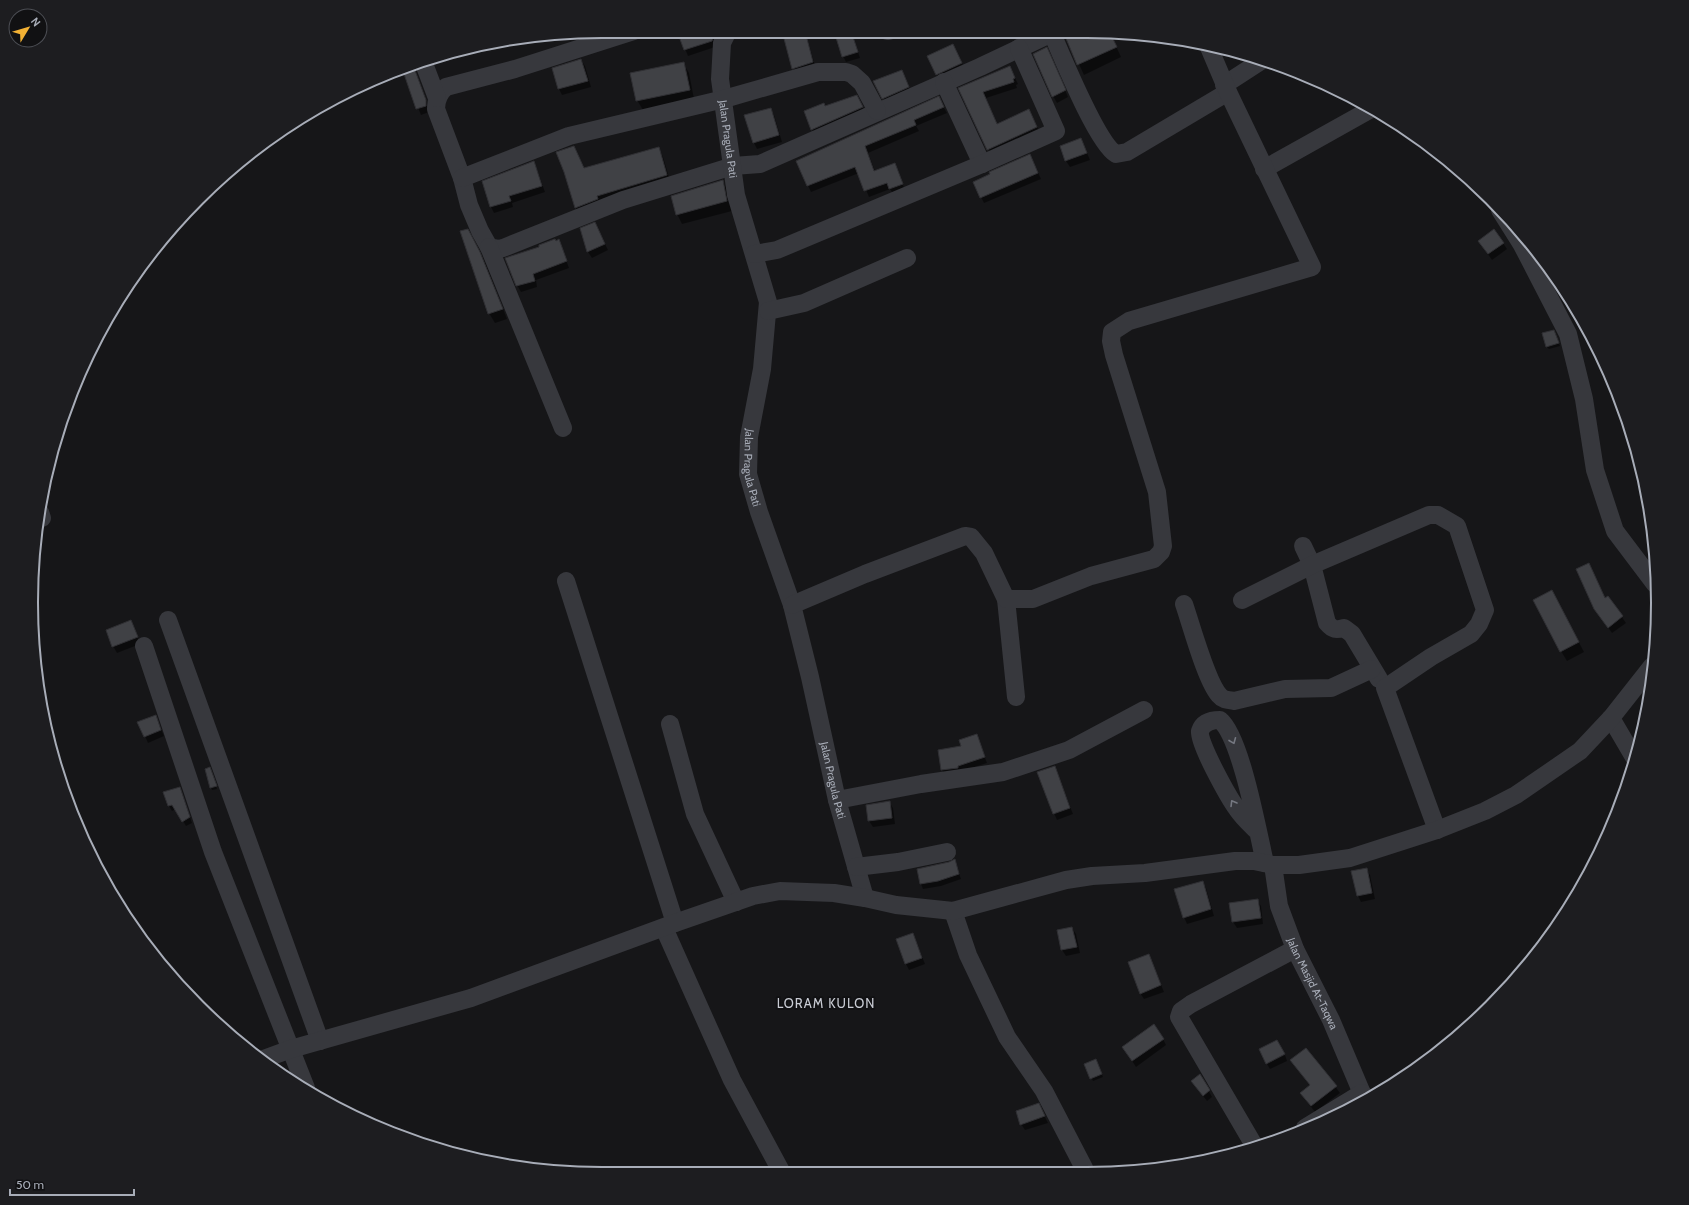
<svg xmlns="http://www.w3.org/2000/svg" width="1689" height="1205" font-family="Cabin,sans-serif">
  <rect width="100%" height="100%" fill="#161618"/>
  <path fill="#0007" d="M678,31H714L717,42L715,47L688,56Z
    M791,31H805L816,69L797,74L793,68Z
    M851,31L860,58L846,62L843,56Z
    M987,31H995L989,34Z
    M1020,31H1040L1025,41Z
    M1071,31L1110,33L1121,57L1084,75L1066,36L1072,34Z
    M956,51L965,70L940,81L936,75Z
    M1050,55L1068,97L1057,103L1053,96Z
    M581,60L585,66L591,87L562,95L559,89L553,69Z
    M417,63L416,72L429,107V112L421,115L402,68Z
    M683,63L689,73L694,99L643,110L637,100Z
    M902,71L911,93L887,104L883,98Z
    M1013,74L1018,84L1016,85L1017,88L986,98L997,125L1032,117L1040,133L992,156L960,89Z
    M856,96L866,114L815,136L805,111L825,107Z
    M941,103L947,113L916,126L919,131L868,153L875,171L898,170L905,191L894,195L890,189L869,197L859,173L811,192L797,162Z
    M770,109L774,115L782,142L757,149L754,143Z
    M1081,139L1090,160L1070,167L1066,161Z
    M574,147L585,169L659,149L663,157L671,184L580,216L576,208L565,172Z
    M534,162L545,192L512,203L513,207L494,213L491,207Z
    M1033,162L1041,179L984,203L981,197Z
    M723,181L728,191L732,211L682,224L677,214Z
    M582,229L598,230L608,250L592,258L588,252Z
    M473,239L485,262L507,319L495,323L489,313Z
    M559,241L569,268L536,280L537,287L521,292L517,285L556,242Z
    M1503,243L1507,249L1492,260L1483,247Z
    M1555,334L1560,346L1549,349L1547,347Z
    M1608,597L1626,623L1612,633L1595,609Z
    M1557,601L1584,652L1567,661L1561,651Z
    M131,621L140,644L117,653L113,646Z
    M155,716L164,736L148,743L145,736Z
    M976,735L987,763L946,776L942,770L939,751L962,747Z
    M1054,767L1073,814L1057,820L1054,813Z
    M211,771L217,789L212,790L211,787Z
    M180,788L192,823L186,826L176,809L172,811L169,806Z
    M889,802L893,808L895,824L873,827L869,821Z
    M954,860L961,879L941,886L923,889L921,884L918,870L949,863Z
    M1366,869L1370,875L1375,899L1361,902L1358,896L1353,871Z
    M1202,882L1206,888L1214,916L1187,924L1184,917Z
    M1257,900L1261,906L1263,924L1237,928L1233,922Z
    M1072,928L1076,934L1080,953L1066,956L1062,950Z
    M913,934L925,964L909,970L906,964Z
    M1149,955L1164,992L1144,999L1140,993Z
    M1163,1039L1166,1045L1136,1067L1123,1047Z
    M1285,1055L1287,1061L1270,1069L1267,1064Z
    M1291,1060L1326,1074L1340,1093L1315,1112L1305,1099L1310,1086Z
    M1097,1063L1103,1077L1093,1081L1085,1065Z
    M1200,1075L1212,1097L1207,1101L1196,1087Z
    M1042,1111L1048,1123L1025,1130L1021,1124Z"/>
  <path fill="#404145" stroke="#303034" d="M677,31H716L712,41L684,50Z
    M782,31H805L813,62L792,69Z
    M834,31H851L858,52L842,57Z
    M1019,31H1032L1021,36Z
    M1075,31L1110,33L1117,47L1077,65L1065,36Z
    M953,44L962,63L936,75L927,56Z
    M1047,47L1066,90L1052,97L1033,54Z
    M581,59L588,81L558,89L552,68Z
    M684,62L690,90L636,101L630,73Z
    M413,65L426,100V106L416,109L402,68Z
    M1010,66L1015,78L1013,79L1014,82L983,92L997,124L1029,109L1037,127L987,150L958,88Z
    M902,70L909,87L882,99L873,81Z
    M857,95L863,107L811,130L804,111L824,103L825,106Z
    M939,96L944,107L914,120L916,125L865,146L874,171L895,163L903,184L889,189L887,183L864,191L855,167L807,186L796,161Z
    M771,108L779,135L753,143L744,115Z
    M1081,138L1087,153L1065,161L1060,146Z
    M574,146L584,168L659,147L667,175L597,196L598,199L575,208L564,172L556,152Z
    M1030,154L1038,173L980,198L973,182L990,174L989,172Z
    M534,161L542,186L509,196L511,201L490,207L482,181Z
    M723,180L727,201L676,215L671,196Z
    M595,222L605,244L587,252L580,228Z
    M468,229L480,252L503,309L488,314L460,231Z
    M1494,229L1504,243L1488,254L1478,241Z
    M555,239L556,241L559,239L567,261L533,274L535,281L516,286L505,258L539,247V245Z
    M1554,330L1559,343L1546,347L1542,333Z
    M1589,563L1605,598L1608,596L1623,616L1608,628L1594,609L1576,569Z
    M1552,590L1579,642L1560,652L1533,600Z
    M131,620L138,637L112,647L106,630Z
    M156,715L161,730L144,737L137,722Z
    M977,734L985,757L958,766V768L941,770L938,750L961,746L959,740Z
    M1055,766L1070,808L1053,814L1037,772Z
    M210,767L217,786L210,788L205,769Z
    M180,787L190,817L182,822L172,805L168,806L163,792Z
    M890,801L892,818L868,821L866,805Z
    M955,859L959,874L938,881L920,884L917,869L949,862Z
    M1367,868L1372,893L1357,896L1351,871Z
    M1203,881L1211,909L1183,918L1174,889Z
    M1258,899L1261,918L1232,922L1229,903Z
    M1072,927L1077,947L1061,950L1057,930Z
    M913,933L922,958L905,964L896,939Z
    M1149,954L1161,985L1140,994L1128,962Z
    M1154,1024L1164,1039L1132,1061L1122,1047Z
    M1277,1040L1285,1054L1266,1064L1259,1049Z
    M1306,1048L1337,1086L1311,1106L1300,1093L1310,1085L1290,1060Z
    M1096,1059L1102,1074L1090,1079L1084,1064Z
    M1200,1074L1210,1090L1203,1096L1191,1081Z
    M1039,1103L1045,1116L1020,1125L1016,1111Z"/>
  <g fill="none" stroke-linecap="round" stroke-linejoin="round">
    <g stroke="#37383d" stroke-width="18">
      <path d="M634,31L515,69L446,87C439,93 436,100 436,109L462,178L469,205L480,231L489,247L499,249L503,248L623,200L733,166L760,164L980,67L1052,33"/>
      <path id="s1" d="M728,31L722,43L720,79L736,195L768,302L762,369L749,437L748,474L759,512L792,605L810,677L837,800L865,898"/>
      <path d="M887,31H889"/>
      <path d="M1051,31C1062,56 1097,143 1116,154L1127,152L1228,92"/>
      <path d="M423,61L437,98"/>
      <path d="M944,82L982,164"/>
      <path d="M1224,85L1261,61"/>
      <path d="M1264,169L1373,108"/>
      <path d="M462,178L569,136L724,99L818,72H846L852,74L862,83L877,111"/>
      <path d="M1500,210L1522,245L1568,334L1584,399L1595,470L1615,531L1655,584"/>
      <path d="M489,247L563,428"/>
      <path d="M754,254L777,250L982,164L1056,131L1019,48"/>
      <path d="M768,311L804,303L907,258"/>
      <path d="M40,512L42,518"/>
      <path d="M1303,546L1312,565L1327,623C1333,630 1336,630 1344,628L1352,634L1379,679"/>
      <path d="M566,581L675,923"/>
      <path d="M1006,599L1016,697"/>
      <path d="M1242,600L1312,565L1429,515H1438L1457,526L1485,610L1479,624L1471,634L1431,657L1385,688L1437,830"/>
      <path d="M1184,604C1191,624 1207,684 1220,696C1223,700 1229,700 1234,701L1285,689L1331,688L1372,669"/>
      <path d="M792,605L865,574L965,536L971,537L984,553L1006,599H1033L1091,576L1154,559L1161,552L1163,546L1157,492L1114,355L1111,341L1112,332L1129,321L1312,267L1228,92L1208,45"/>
      <path d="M168,620L320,1041"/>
      <path d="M144,646L213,852L306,1088"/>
      <path d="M1611,718L1635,759"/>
      <path d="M670,724L695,814L736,902"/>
      <path d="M837,800L921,784L1003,772L1069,750L1144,710"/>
      <path d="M1258,832C1251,825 1243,818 1237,809C1229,798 1197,741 1200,731C1203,722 1212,720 1220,720C1241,737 1258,833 1265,863"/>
      <path id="s2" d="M1273,865L1279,906L1295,949L1331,1020L1364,1098"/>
      <path d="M856,867L898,862L947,852"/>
      <path d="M953,911L968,955L1007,1037L1044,1091L1084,1168L1082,1170"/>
      <path d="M664,928L732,1080L781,1171"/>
      <path d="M261,1060L291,1049L471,998L675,923L753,896L780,891L834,893L865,898L896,905L953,911L1066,880L1092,876L1145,873L1235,861H1254L1273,865H1299L1350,858L1437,830L1485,811L1516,795L1580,751L1611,718L1652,666"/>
      <path d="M1305,1128L1362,1093"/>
      <path d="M1255,1147L1179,1017L1181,1011L1191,1004L1295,949"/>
    </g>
  </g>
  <defs><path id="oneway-chevron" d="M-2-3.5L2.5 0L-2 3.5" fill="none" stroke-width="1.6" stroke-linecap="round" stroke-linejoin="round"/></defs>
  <g stroke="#757881">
    <use href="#oneway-chevron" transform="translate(1233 741) rotate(68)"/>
    <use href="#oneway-chevron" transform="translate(1233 803) rotate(-121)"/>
  </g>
  <g text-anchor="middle" stroke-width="4" stroke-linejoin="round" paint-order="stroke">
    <g font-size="11" fill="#a8adb8" stroke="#111113">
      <text dy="4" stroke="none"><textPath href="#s1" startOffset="110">Jalan Pragula Pati</textPath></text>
      <text dy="4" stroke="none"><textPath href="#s1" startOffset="446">Jalan Pragula Pati</textPath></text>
      <text dy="4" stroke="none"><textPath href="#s1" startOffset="770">Jalan Pragula Pati</textPath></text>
      <text dy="4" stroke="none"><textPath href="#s2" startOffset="126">Jalan Masjid At-Taqwa</textPath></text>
    </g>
    <g font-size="13" letter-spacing="1" fill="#c9ccd4" stroke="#111113">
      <text x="826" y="1008">LORAM KULON</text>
    </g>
  </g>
  <path d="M0 0H1689V1205H0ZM602 38H1087A564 564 0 0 1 1651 602V603A564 564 0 0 1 1087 1167H602A564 564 0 0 1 38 603V602A564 564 0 0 1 602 38Z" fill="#1d1d20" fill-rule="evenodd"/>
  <path fill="none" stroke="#a8adb8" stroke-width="2" d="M602 38H1087A564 564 0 0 1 1651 602V603A564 564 0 0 1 1087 1167H602A564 564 0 0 1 38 603V602A564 564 0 0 1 602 38Z"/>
  <g transform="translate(28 28) rotate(52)"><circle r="19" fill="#111113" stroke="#4d4f55"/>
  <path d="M0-3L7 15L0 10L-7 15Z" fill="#f2b134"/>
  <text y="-6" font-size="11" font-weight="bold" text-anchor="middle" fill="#a8adb8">N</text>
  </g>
  <path d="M10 1189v6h124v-6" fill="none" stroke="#a8adb8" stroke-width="2"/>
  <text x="16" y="1189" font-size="12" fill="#a8adb8" stroke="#111113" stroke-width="3" paint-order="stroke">50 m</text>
</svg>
